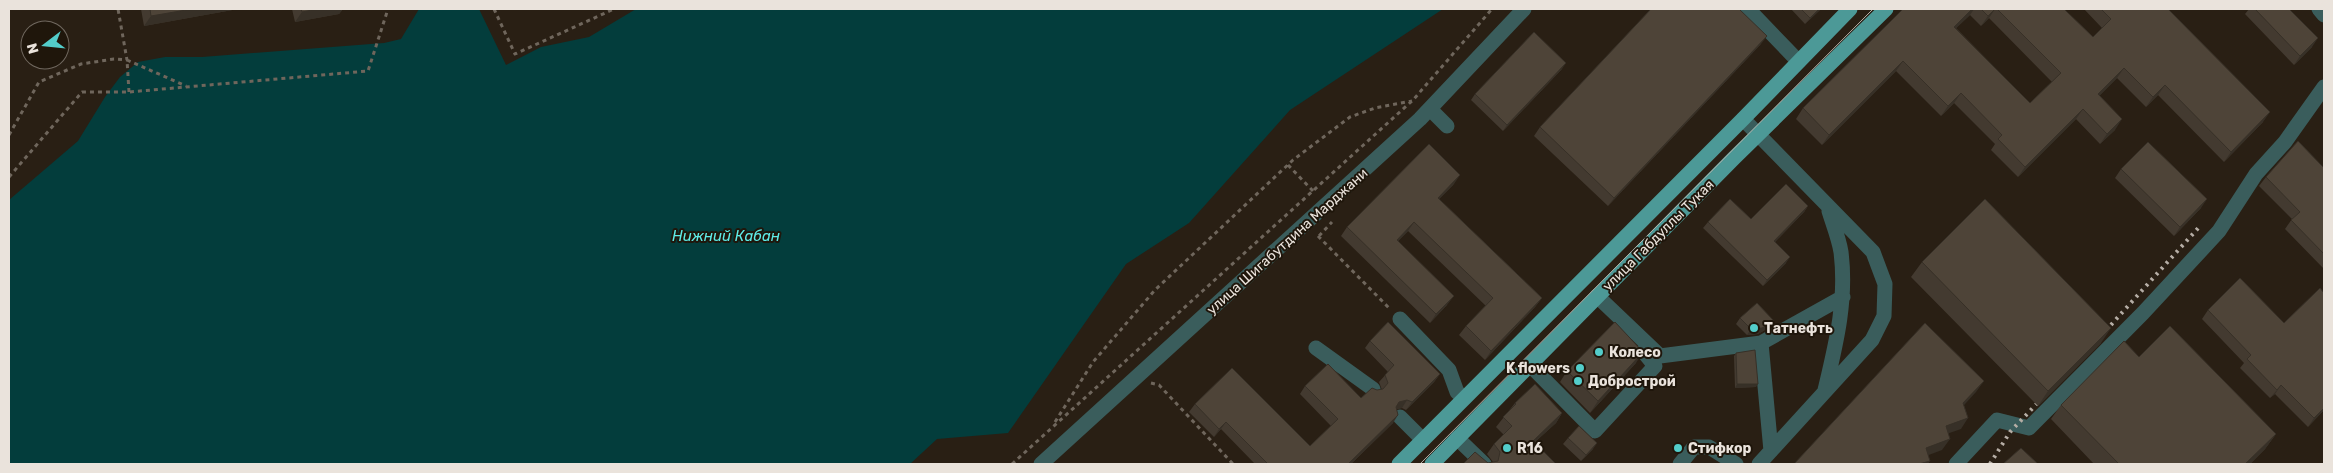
<svg xmlns="http://www.w3.org/2000/svg" width="2333" height="473" font-family="Rubik,sans-serif">
  <rect width="100%" height="100%" fill="#291f14"/>
  <path fill="#033d3c" d="M419,9H479L506,65L541,47L589,37L636,9H1443L1290,110L1189,223L1126,264L1008,433L937,439L910,464H9V200L78,141L105,97L120,77L138,62L165,57H202L384,43L401,39Z"/>
  <g fill="none" stroke-linecap="round" stroke-linejoin="round">
    <path stroke="#6f665c" stroke-width="3" stroke-dasharray="4 4" stroke-linecap="butt" d="M494,9L515,54L614,9
      M129,92L127,60L186,86
      M9,135L39,82L81,64L114,59L127,60L118,9
      M1288,165L1313,191
      M9,177L82,92H129L368,71L388,9
      M1318,236L1391,310
      M1319,236L1332,222
      M1151,383L1159,385L1233,464
      M1055,422L1093,362L1155,290L1293,160L1350,117L1375,108L1412,101
      M1012,464L1413,100L1492,9"/>
    <path stroke="#3a5d5c" stroke-width="15" d="M1748,9L1798,61
      M2319,9L2324,15
      M1430,109L1447,126
      M1743,119L1873,252L1885,284L1884,316L1872,340L1759,464
      M1597,296L1660,356L1761,343L1843,297
      M1400,319L1449,370L1457,392L1464,398
      M1761,343L1771,451
      M1316,348L1373,389
      M1530,365L1595,431L1655,366L1643,351
      M1825,390C1836,344 1847,300 1841,252C1839,239 1833,224 1829,211
      M1400,417L1423,440
      M1457,438L1484,464
      M1041,464L1420,119L1524,9
      M1680,464L1694,447H1709L1736,464
      M1956,464L1997,420L2029,428L2143,313L2219,231L2256,174L2285,142L2324,87"/>
    <path stroke="#4c9997" stroke-width="15" d="M1399,464L1743,119L1850,9
      M1432,464L1734,158L1886,9"/>
    <path stroke="#b6aea6" stroke-width="1" d="M1420,464L1873,9"/>
    <path stroke="#b6aea6" stroke-width="4" stroke-dasharray="2.5 5" stroke-linecap="butt" d="M2101,336L2200,226
      M1990,464L2010,432L2046,394"/>
  </g>
  <path fill="#433a30" fill-rule="evenodd" d="M141,9H238L144,26Z
    M292,9H343L339,14L295,22Z
    M1791,9H1821L1805,24Z
    M1903,9H2064L2093,37L2102,28L2084,9H2168L2263,122L2224,162L2158,95L2146,107L2117,78L2099,96L2115,130L2100,144L2076,119L2018,177L1991,150L1995,144L1954,103L1941,116L1896,71L1822,145L1796,119L1803,108ZM1970,15L1981,26L1989,18L2052,82L2030,103L1956,28Z
    M2249,9H2289L2312,47L2294,65L2245,14Z
    M1761,44L1608,206L1534,136L1540,127Z
    M1562,69L1503,131L1471,100L1475,94Z
    M2324,168V269L2285,229L2292,219L2259,186L2266,177Z
    M2121,169L2201,208L2174,236L2115,178Z
    M1454,184L1439,199L1542,298L1535,307L1485,360L1459,335L1466,326L1486,306L1408,231L1398,241L1447,305L1430,323L1341,236L1347,227Z
    M1808,206L1804,212L1775,242L1786,263L1763,286L1703,228L1708,222L1751,219Z
    M1922,262L2101,343L2038,406L1911,277Z
    M2324,293V410L2308,427L2275,394L2270,398L2240,368L2244,363L2202,319L2208,310L2284,323Z
    M1740,318L1774,321L1770,327L1758,334L1747,335L1736,324Z
    M1370,341L1440,374L1434,382L1406,410L1402,408L1397,409L1393,423L1351,464H1255L1221,429L1214,437L1189,412L1195,404L1310,446L1331,426L1300,394L1305,386L1361,398L1382,390L1379,382L1388,372L1365,348Z
    M1736,353L1756,387L1735,388L1734,356Z
    M2139,357L2276,434L2265,449L2250,464H2094L2051,419L2061,405Z
    M1636,363L1590,413L1560,382L1567,371Z
    M1515,403L1562,413L1556,423L1535,442L1556,464L1488,463L1493,462L1487,454L1494,444L1504,435L1496,427Z
    M1568,438L1593,449L1581,461L1563,444Z"/>
  <path fill="#373027" d="M192,9H238L144,26L151,16Z
    M317,9H343L339,14L295,22L302,12Z
    M1819,9H1821L1805,24L1810,18Z
    M1972,9H1974L1970,15L1947,37L1954,27Z
    M1995,9L1989,18L1981,26L1988,16Z
    M1767,36L1761,44L1608,206L1614,198Z
    M2318,38L2312,47L2294,65L2300,56Z
    M1903,61L1896,71L1822,145L1829,135Z
    M1566,63L1562,69L1503,131L1507,125Z
    M2124,68L2117,78L2091,104L2098,94Z
    M2165,85L2158,95L2146,107L2153,97Z
    M1961,93L1954,103L1941,116L1948,106Z
    M2083,109L2076,119L2018,177L2025,167Z
    M2270,112L2263,122L2224,162L2231,152Z
    M2122,119L2115,130L2100,144L2107,134Z
    M1460,175L1454,184L1431,207L1438,198Z
    M2207,199L2201,208L2174,236L2180,227Z
    M1808,206L1804,212L1770,247L1774,241Z
    M1414,222L1408,231L1390,249L1397,240Z
    M1790,257L1786,263L1763,286L1767,280Z
    M1454,296L1447,305L1430,323L1436,314Z
    M1542,298L1535,307L1485,360L1491,351Z
    M1774,321L1770,327L1758,334L1747,335L1751,329Z
    M2111,328L2101,343L2038,406L2048,391Z
    M1643,352L1636,363L1590,413L1598,401Z
    M1440,374L1434,382L1406,410L1412,402Z
    M1984,381L1976,392L1955,415L1963,403Z
    M1737,384H1758L1756,387L1735,388Z
    M2281,385L2275,394L2270,398L2277,390Z
    M1407,400L1402,408L1394,410L1399,402Z
    M2324,408V410L2308,427L2314,418Z
    M1562,413L1556,423L1526,450L1533,441Z
    M1398,415L1393,423L1351,464H1348Z
    M1968,418L1961,429L1938,437L1946,426Z
    M1226,422L1221,429L1214,437L1219,429Z
    M2276,434L2265,449L2250,464H2245Z
    M1950,439L1942,450L1918,459L1926,448Z
    M1597,443L1593,449L1581,461L1586,455Z
    M1930,461L1928,464H1919Z"/>
  <path fill="#4e4438" stroke="#373027" d="M150,9H192L151,16Z
    M301,9H317L302,12Z
    M1651,9H1739L1767,36L1614,198L1540,127Z
    M1801,9H1819L1810,18Z
    M1903,9H1972L1954,27L2030,103L2061,73L1997,9H2064L2093,37L2111,19L2101,9H2168L2270,112L2231,152L2165,85L2153,97L2124,68L2098,94L2122,119L2107,134L2083,109L2025,167L1998,139L2002,135L1961,93L1948,106L1903,61L1829,135L1803,108Z
    M1981,9H1995L1988,16Z
    M2255,9H2289L2318,38L2300,56Z
    M1534,32L1566,63L1507,125L1475,94Z
    M2298,141L2324,168V254L2291,220L2300,212L2266,177Z
    M2148,142L2207,199L2180,227L2121,169Z
    M1429,144L1460,175L1438,198L1542,298L1491,351L1466,326L1493,298L1414,222L1397,240L1454,296L1436,314L1347,227Z
    M1786,184L1808,206L1774,241L1790,257L1767,280L1708,222L1730,199L1751,219Z
    M1985,199L2111,328L2048,391L1922,262Z
    M2240,278L2284,323L2320,288L2324,293V408L2314,418L2281,385L2277,390L2247,359L2251,355L2208,310Z
    M1757,303L1774,321L1762,328L1751,329L1740,318Z
    M1388,322L1440,374L1412,402L1407,400L1399,402L1396,407L1398,415L1348,464H1268L1226,422L1219,429L1195,404L1232,368L1310,446L1338,419L1305,386L1328,364L1361,398L1372,388L1377,390L1383,389L1388,383L1385,375L1394,365L1370,341Z
    M1615,322L1643,352L1598,401L1567,371Z
    M1925,323L1984,381L1963,403L1968,418L1946,426L1950,439L1926,448L1930,461L1919,464H1794Z
    M2170,326L2276,434L2245,464H2119L2061,405L2124,341L2139,357Z
    M1755,350L1758,384H1737L1736,353Z
    M1535,384L1562,413L1533,441L1556,464H1463L1475,452L1488,463L1498,461L1500,452L1494,444L1512,426L1503,417L1516,404L1515,403Z
    M1579,426L1597,443L1586,455L1568,438Z
    M2021,448L2038,464H2003Z"/>
  <g fill="#53cdca" stroke="#1f160b" stroke-width="2">
    <circle cx="1754" cy="328" r="5"/>
    <circle cx="1599" cy="352" r="5"/>
    <circle cx="1580" cy="368" r="5"/>
    <circle cx="1578" cy="381" r="5"/>
    <circle cx="1507" cy="448" r="5"/>
    <circle cx="1678" cy="448" r="5"/>
  </g>
  <g text-anchor="middle" stroke-width="4" stroke-linejoin="round" paint-order="stroke">
    <g font-size="14" fill="#eae3dc" stroke="#1f160b">
      <text transform="translate(1658 235) rotate(-45)" y="5">улица Габдуллы Тукая</text>
      <text transform="translate(1287 241) rotate(-42)" y="5">улица Шигабутдина Марджани</text>
    </g>
    <g font-size="14" font-weight="bold" fill="#eae3dc" stroke="#1f160b" text-anchor="start">
      <text x="1764" y="333">Татнефть</text>
      <text x="1609" y="357">Колесо</text>
      <text x="1570" y="373" text-anchor="end">K flowers</text>
      <text x="1588" y="386">Добрострой</text>
      <text x="1517" y="453">R16</text>
      <text x="1688" y="453">Стифкор</text>
    </g>
    <g font-size="15" font-style="italic" fill="#5eebe7" stroke="#1f160b">
      <text x="726" y="241">Нижний Кабан</text>
    </g>
  </g>
  <rect width="2333" height="473" fill="none" stroke="#eae3dc" stroke-width="20"/>
  <g transform="translate(45 45) rotate(254)"><circle r="24" fill="#1f160b" stroke="#70685f"/>
  <path d="M0-4L9 19L0 12L-9 19Z" fill="#53cdca"/>
  <text y="-8" font-size="14" font-weight="bold" text-anchor="middle" fill="#eae3dc">N</text>
  </g>
</svg>
